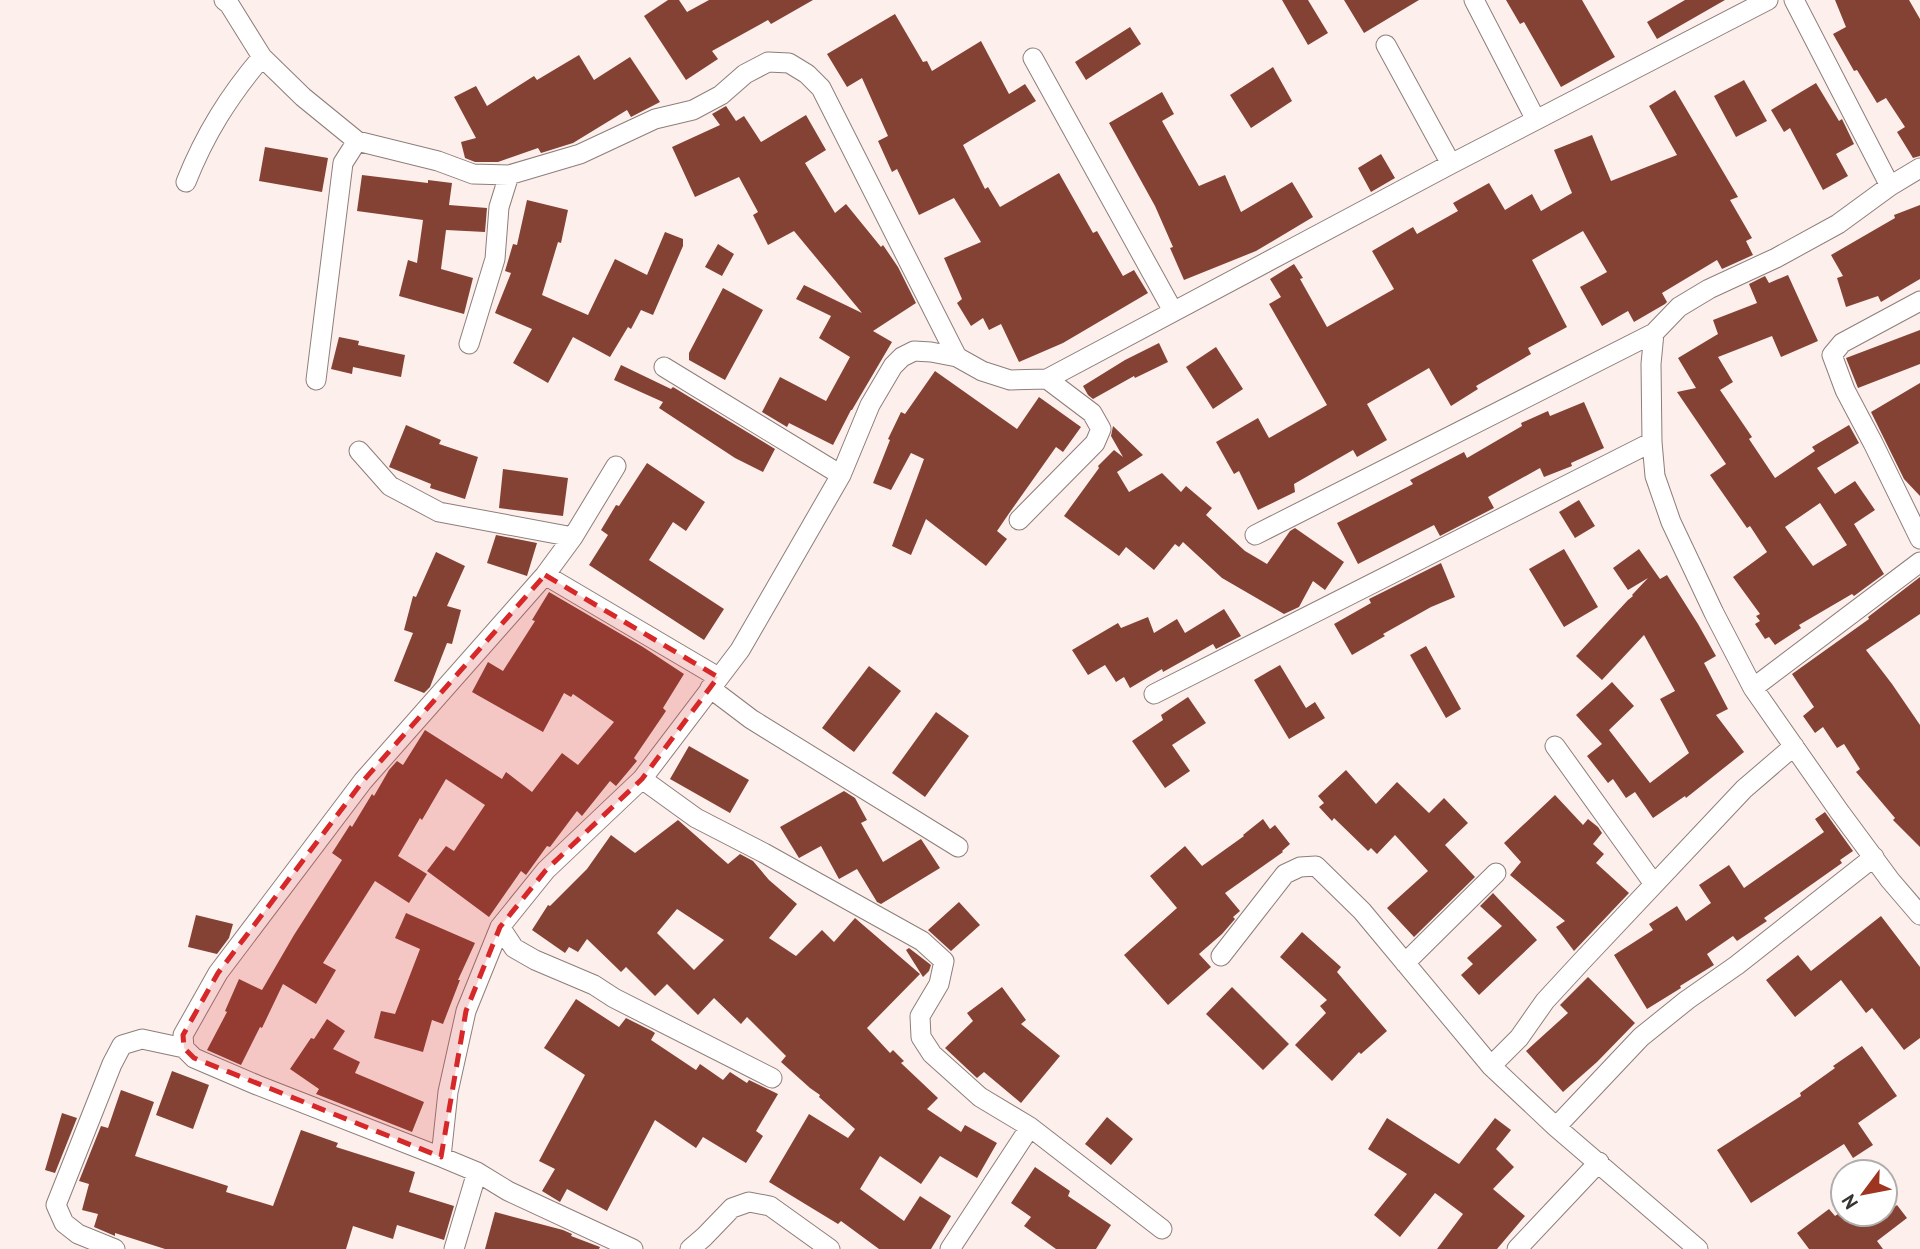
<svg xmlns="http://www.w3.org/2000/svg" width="1920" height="1249" font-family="'PT Sans',sans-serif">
  <rect width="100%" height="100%" fill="#fdefec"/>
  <path fill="#844235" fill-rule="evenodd" d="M668,0H679L687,12L709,0H813L771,24L768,20L712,51L718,59L686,80L644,16Z
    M1282,0H1308L1328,33L1308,45Z
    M1344,0H1419L1364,33Z
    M1506,0H1582L1615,57L1561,87L1524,22L1520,24Z
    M1685,0H1725L1657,39L1647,22Z
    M1835,0H1909L1920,19V156L1913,158L1897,132L1905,127L1886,98L1877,103L1857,70L1854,71L1833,34L1846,27Z
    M895,14L923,62L927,61L932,71L981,41L1009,94L1025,84L1036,101L963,145L985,189L988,187L1000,207L1059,173L1093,233L1097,231L1123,276L1134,270L1148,293L1063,343L1019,362L1001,324L989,330L983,318L971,326L957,303L962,299L944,258L981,242L954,198L919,215L897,169L892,172L878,141L888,136L862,78L847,87L827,54Z
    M1130,27L1141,44L1086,80L1075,62Z
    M579,55L594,80L630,57L660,102L631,117L627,110L573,143L541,153L538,148L498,162H475L465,158L461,142L476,138L454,97L476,86L487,106L534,76L537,80Z
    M1273,67L1292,101L1251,128L1230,95Z
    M1744,80L1767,121L1736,137L1714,96Z
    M1816,83L1839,121L1842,119L1854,144L1836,154L1848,176L1823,190L1790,128L1784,132L1771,110Z
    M1675,90L1738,197L1730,200L1752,238L1746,241L1753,255L1722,269L1717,260L1662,293L1667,302L1665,304L1634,322L1628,311L1602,326L1580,287L1607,272L1583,231L1532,260L1567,327L1528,348L1531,354L1476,386L1478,389L1451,406L1429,368L1367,404L1387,440L1357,457L1353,450L1294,484L1295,492L1258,510L1239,471L1234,474L1216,442L1258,418L1269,438L1327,405L1269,304L1281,297L1270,279L1294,264L1303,278L1300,279L1327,327L1394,289L1372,251L1413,227L1417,234L1458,211L1453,203L1489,183L1505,210L1532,194L1541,211L1572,193L1554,150L1592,135L1611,181L1677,155L1649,106Z
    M1162,92L1174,114L1162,121L1199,186L1225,175L1241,212L1292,182L1313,217L1256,251L1184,280L1170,248L1173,247L1155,206L1109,123Z
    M726,106L736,121L744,116L761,142L806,115L826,150L805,163L835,213L846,204L881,247L883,245L898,267L916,303L873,331L892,342L852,410H851L833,445L789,423L787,427L762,412L780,377L826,401L850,357L819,338L831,316L796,299L804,285L862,313L794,231L768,245L753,215L758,212L739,177L695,197L672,147L720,125L712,114Z
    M265,147L328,158L322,192L259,181Z
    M1381,154L1395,178L1371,192L1358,168Z
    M362,175L428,183V180L452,183L449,205L487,208L485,232L446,230L441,269L473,278L464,314L399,296L408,260L417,263L423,220L357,211Z
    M527,200L568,210L561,243L558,242L542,295L588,315L615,259L647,275L665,232L683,239V246L653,315L641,310L631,329L628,327L610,357L573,337L548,383L513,363L532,329L495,313L511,273L505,271L513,244L517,245Z
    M1920,205V279L1881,302L1878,296L1846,307L1837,278L1843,276L1831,255L1895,218L1894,215Z
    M718,244L734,254L722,276L705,267Z
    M1788,275L1818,341L1781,357L1772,336L1718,357L1733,382L1720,390L1752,437L1749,439L1775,478L1815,451L1812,447L1849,425L1859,443L1817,468L1835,494L1855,481L1875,510L1854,524L1884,574L1854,596L1852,594L1799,625L1801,628L1775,645L1769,637L1765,639L1755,624L1760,621L1756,616L1760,614L1733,577L1767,552L1750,526L1747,528L1710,475L1726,464L1677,392L1696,388L1678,358L1718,334L1713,320L1757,303L1749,284L1765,276L1769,283ZM1820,503L1847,545L1813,566L1785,527Z
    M723,288L763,310L725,380L689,360V353Z
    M1920,330V364L1858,388L1846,358Z
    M339,337L359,341L358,345L405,355L401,377L353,367L352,374L331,369Z
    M1159,343L1168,362L1135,378L1134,376L1093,399L1088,395L1083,386L1125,360Z
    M1216,347L1243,389L1213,409L1186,367Z
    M621,365L671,389L673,387L775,449L763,472L735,458L659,408L663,402L614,380Z
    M935,371L1017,429L1039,397L1081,427L1063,452L1056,447L1010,512L997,531L1007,539L986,566L926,519L911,555L892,546L924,459L911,453L891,490L873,483L890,440L888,439L901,412L905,414Z
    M1920,383V496L1904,479L1871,412Z
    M1584,402L1604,448L1571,463L1572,466L1544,477L1540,468L1488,497L1494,508L1440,536L1434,525L1358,564L1337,523L1413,484L1410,480L1464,452L1467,458L1522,426L1521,423L1548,411L1550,416Z
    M406,425L441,440L439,444L478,457L465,499L430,488L431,484L389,467Z
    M1113,426L1143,455L1117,472L1129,492L1162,473L1181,492L1186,486L1212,508L1206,515L1245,551L1267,564L1290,531L1295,528L1344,562L1325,590L1313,581L1299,607L1284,614L1222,578L1183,542L1179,547L1175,544L1154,570L1126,547L1119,556L1064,516L1099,468L1098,466L1114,450L1123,457L1111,436Z
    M647,463L705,502L686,531L673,522L649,560L724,609L704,640L589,565L608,535L601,530L616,505L619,506Z
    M503,469L568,478L563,516L499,508Z
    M1579,500L1595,526L1575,538L1559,512Z
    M496,535L537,543L527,576L487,563Z
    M1564,549L1598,607L1564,627L1529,569Z
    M1639,549L1660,579L1667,575L1698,624L1716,656L1704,663L1728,709L1716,715L1744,752L1686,798L1685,796L1653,818L1635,792L1626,798L1613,779L1608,783L1587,756L1602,744L1576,715L1612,682L1634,706L1609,730L1650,783L1689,753L1660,699L1675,691L1644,635L1602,680L1576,656L1628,600L1633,596L1632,595L1648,578L1628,590L1613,568Z
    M436,552L465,566L447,606L461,610L452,644L447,643L430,687L424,693L394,681L413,633L404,630L413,596L416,597Z
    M1441,563L1455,597L1431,607L1383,634L1385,636L1352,655L1334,624L1371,603L1369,599Z
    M1920,577V614L1866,650L1892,684L1920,725V847L1893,820L1895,818L1856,772L1860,769L1844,744L1837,748L1823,727L1815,733L1803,716L1814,707L1792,674L1869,619L1868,617Z
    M549,592L643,647L684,674L663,708L666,711L634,758L637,761L616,786L610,781L582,816L577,811L550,847L547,846L526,875L521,871L489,917L427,871L446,846L454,851L485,805L446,779L422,820L420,818L398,856L427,874L409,903L375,881L323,963L336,970L316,1004L283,984L262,1028L260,1027L241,1065L207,1050L227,1012L225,1011L239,979L262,990L294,935L342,860L332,853L350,825L352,827L372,794L374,796L389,770L397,761L403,765L425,730L502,779L506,772L532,792L562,753L578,765L614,722L573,694L571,697L564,693L543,732L472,692L488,662L503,671L535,621L532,620Z
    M1224,609L1241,636L1216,649L1213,644L1163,672L1162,669L1130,688L1124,677L1116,682L1105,665L1088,675L1072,650L1118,623L1121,628L1148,617L1154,633L1177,619L1185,633Z
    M1426,646L1461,709L1446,718L1410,655Z
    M1280,665L1306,708L1315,702L1325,718L1289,739L1254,680Z
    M869,666L901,691L854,752L822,728Z
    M1188,697L1206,723L1172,745L1190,771L1165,788L1132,741L1163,720L1161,715Z
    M936,712L969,736L925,797L892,773Z
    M689,746L749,780L730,813L670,779Z
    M1346,770L1376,804L1397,782L1429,813L1444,798L1468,823L1445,845L1475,877L1414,937L1387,908L1428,871L1395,835L1377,854L1371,848L1368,851L1334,818L1332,821L1319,807L1324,803L1318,796Z
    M844,791L855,798L867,820L861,823L883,862L921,839L940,868L881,904L877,902L857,869L839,879L821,846L799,858L780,827Z
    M1555,795L1583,825L1588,819L1598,827L1602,833L1593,844L1604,854L1596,863L1629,893L1574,951L1556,927L1565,921L1510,875L1521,862L1504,843Z
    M1825,812L1853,851L1840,860L1842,863L1764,918L1767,921L1737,941L1733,936L1707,954L1714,965L1680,986L1681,988L1647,1009L1614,955L1653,930L1649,924L1677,906L1686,921L1711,903L1699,885L1729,865L1744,888L1824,832L1815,819Z
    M1263,819L1270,829L1275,825L1290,844L1282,851L1283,852L1225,893L1240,911L1233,917L1235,919L1222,934L1199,954L1211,967L1168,1005L1124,955L1177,908L1150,876L1185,846L1202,866L1244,836L1243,835Z
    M678,820L728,864L740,854L753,861L769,880L797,904L769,938L796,956L822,930L834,942L855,918L920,974L867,1028L890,1053L893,1050L904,1061L901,1063L938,1098L927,1109L961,1132L965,1125L997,1143L977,1178L940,1156L921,1184L880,1156L860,1189L904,1221L920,1196L951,1216L931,1249H879L841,1221L838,1224L769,1182L809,1114L848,1138L855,1129L819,1097L820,1095L810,1088L781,1062L786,1056L747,1017L741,1024L714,998L698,1015L667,984L655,996L626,967L621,972L587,939L578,952L569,947L565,953L532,930L548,905L550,906L587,869L611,835L635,853ZM677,909L724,940L694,970L657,933Z
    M1493,893L1537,940L1479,995L1461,975L1473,964L1467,958L1502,926L1480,906Z
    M959,902L980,925L951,951L928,930Z
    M406,913L475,943L458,980H460L443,1024L432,1020L423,1052L374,1038L381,1011L395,1014L420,949L395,938Z
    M196,915L233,924L229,938L217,954L188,947Z
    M1881,916L1920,967V1038L1904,1050L1872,1008L1866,1013L1841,980L1795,1017L1766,980L1798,955L1811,971Z
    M1302,932L1341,967L1337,972L1387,1031L1361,1054L1359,1052L1332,1081L1295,1045L1326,1013L1320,1006L1327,1000L1280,957Z
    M909,948L931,965L929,971L923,977L906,950Z
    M1588,977L1635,1023L1597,1062L1563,1092L1526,1051L1568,1013L1560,1005Z
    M1002,987L1026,1020L1021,1024L1060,1056L1021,1103L984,1072L977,1078L945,1048L973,1021L967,1013Z
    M1232,987L1289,1044L1263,1070L1206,1014Z
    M576,999L619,1027L626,1018L652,1031L655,1033L651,1040L696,1070L700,1064L723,1080L730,1072L747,1083L749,1080L778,1094L756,1131L763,1136L746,1163L703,1137L696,1148L655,1120L607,1211L567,1189L560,1202L542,1191L555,1169L539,1161L585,1075L544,1048Z
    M327,1019L345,1031L333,1049L360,1062L355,1073L424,1102L412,1132L316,1094L319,1089L290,1069L311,1038L314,1039Z
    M1862,1046L1897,1096L1858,1123L1873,1145L1853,1158L1844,1144L1751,1203L1717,1150L1801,1096L1800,1093L1835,1068L1833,1066Z
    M172,1071L209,1085L193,1129L156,1115Z
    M121,1090L154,1102L135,1156L228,1186L226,1192L273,1206L301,1130L338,1143L336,1147L415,1172L409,1192L454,1206L444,1240L397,1225L393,1239L353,1226L346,1249H165L115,1233V1236L94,1227L98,1214L82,1210L89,1184L79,1181L101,1126L108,1128Z
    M62,1113L77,1118L55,1173L45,1170Z
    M1107,1117L1133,1139L1111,1165L1085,1144Z
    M1387,1118L1459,1164L1495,1118L1511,1130L1496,1149L1514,1167L1493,1189L1525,1216L1497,1249H1437L1463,1214L1435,1193L1400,1237L1374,1215L1407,1174L1368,1149Z
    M1035,1167L1070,1191L1068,1196L1111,1225L1096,1249H1056L1024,1226L1031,1217L1011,1203Z
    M1897,1205L1907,1218L1877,1241L1883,1249H1809L1797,1233L1829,1209L1835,1216L1838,1214H1885Z
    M495,1212L563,1230L572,1234L571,1236L600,1247L599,1249H485Z"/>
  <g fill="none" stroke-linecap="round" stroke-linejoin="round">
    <g stroke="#8d7e7a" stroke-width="21">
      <path id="minor" d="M224,0L229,4L262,57L303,97L357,141L438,161L473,174L509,175L580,154L655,119L693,110L721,95L745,74L768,62L789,63L807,74L821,88L957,357
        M1474,0L1536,120
        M1794,0L1890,186
        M1386,45L1451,164
        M1033,58L1173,311
        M186,182C205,134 229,96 262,57
        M1920,301L1842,343L1832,355L1845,390L1873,443L1920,539
        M1654,333L1651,364L1652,442L1655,476L1671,522L1714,613L1753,688L1839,811L1890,880L1920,915
        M469,344L495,259L499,207L509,175
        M664,367L841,475
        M316,380L343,163L357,141
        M359,451L390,486L439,512L573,537
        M616,466L573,537L545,575L363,781L218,973L183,1035L184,1048L194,1058L257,1085L441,1157L477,1172L508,1191L633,1249
        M1019,520L1095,443L1101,429L1092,413L1047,379
        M1255,535L1654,333L1679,307L1709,289L1776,258L1838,224L1890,186L1920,168
        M545,575L718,677
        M710,688L751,719L958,847
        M1753,688L1920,562
        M1154,694L1652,442
        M1555,746L1654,884
        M642,779L696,818L764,853L922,941L944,961L939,984L920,1016L921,1037L932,1054L980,1097L1030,1127L1162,1229
        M500,927L514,948L535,960L594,985L614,998L772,1078
        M1221,956L1285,874L1300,867L1316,866L1362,911L1491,1066L1556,1127L1698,1249
        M1405,963L1496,873
        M1491,1066L1519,1038L1545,1001L1581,962L1744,789L1794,746
        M1556,1127L1641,1037L1687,1000L1737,965L1874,857
        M441,1157L448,1092L466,1011L500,927L546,870L642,779L740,650L841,475L870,405L893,366L902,357L914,351L931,352L957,357L982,371L1010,380L1047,379L1451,164L1768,0
        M115,1249L78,1234L64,1223L56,1205L112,1064L122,1045L142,1039L184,1048
        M454,1249L477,1172
        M690,1249L704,1237L732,1208L749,1202L770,1206L830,1249
        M950,1249L1030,1127
        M1517,1249L1599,1162"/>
    </g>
    <use href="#minor" stroke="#fff" stroke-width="19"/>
  </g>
  <path fill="#d62828" fill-opacity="0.2" stroke="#d62828" stroke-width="5" stroke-dasharray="14 9" stroke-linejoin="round" d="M545,575L718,677L642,779L546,870L500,927L466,1011L441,1157L194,1058L184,1048L183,1035L218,973L363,781Z"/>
  <g transform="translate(1864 1193) rotate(238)"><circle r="33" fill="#ffffff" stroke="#b0adad" stroke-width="2"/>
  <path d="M0-5L12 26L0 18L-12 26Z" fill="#9e3520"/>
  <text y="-10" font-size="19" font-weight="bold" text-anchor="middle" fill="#393331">N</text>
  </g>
</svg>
